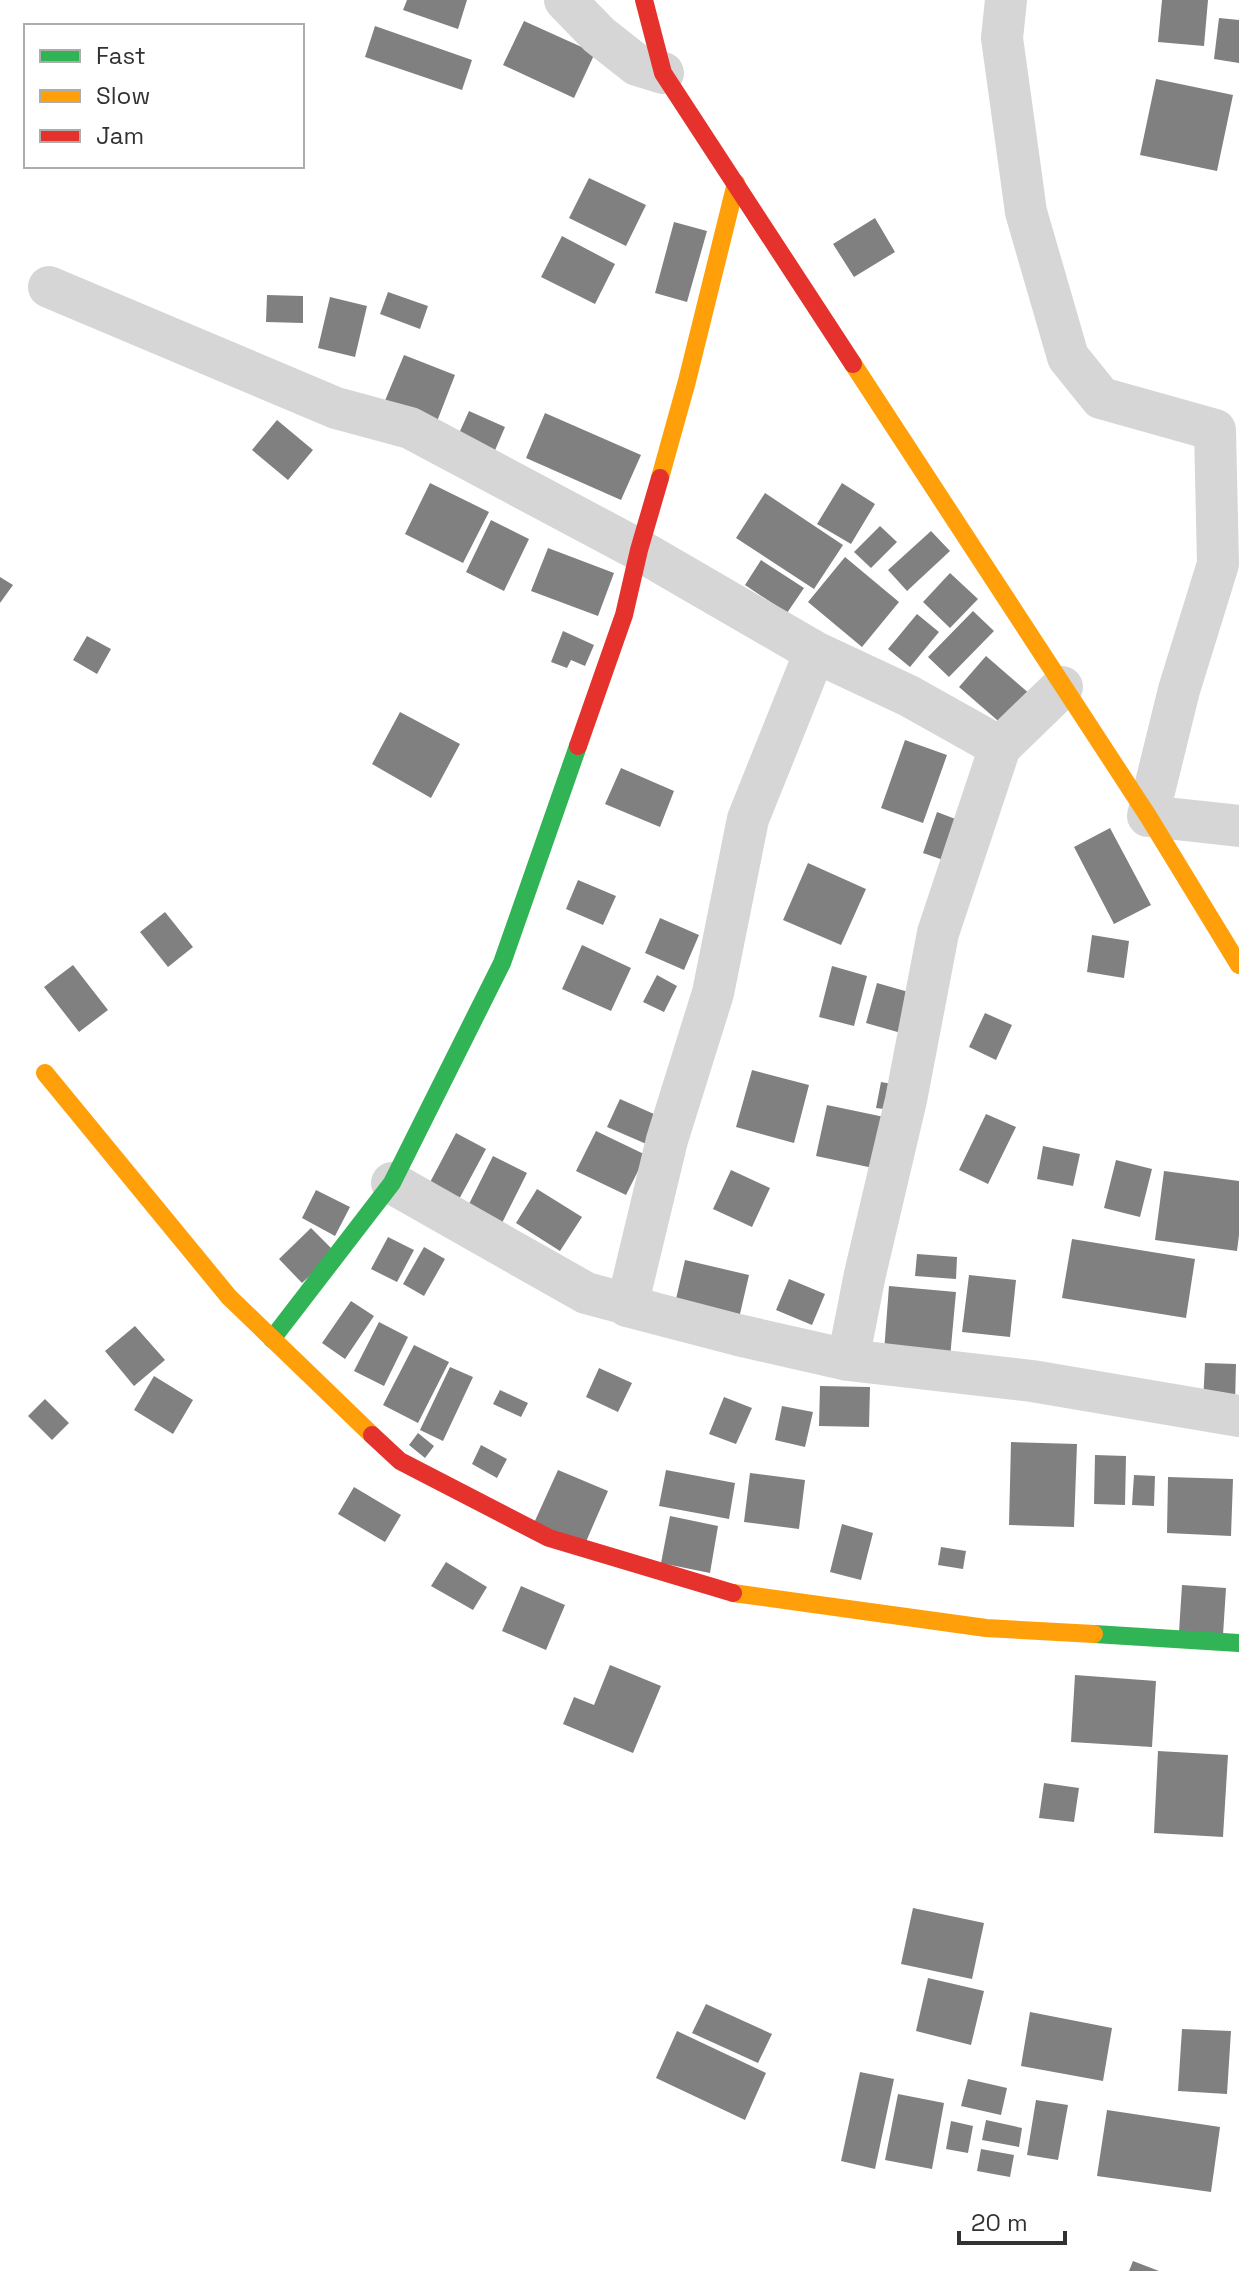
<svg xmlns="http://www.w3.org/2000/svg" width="1239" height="2271" font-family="'Space Grotesk',sans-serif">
  <rect width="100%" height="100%" fill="#fff"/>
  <path fill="#808080" d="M407,0H467L458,29L403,10Z
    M1162,0H1208L1204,46L1158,42Z
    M1219,18L1239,20V63L1214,59Z
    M524,21L595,53L574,98L503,65Z
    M375,26L472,60L462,90L365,57Z
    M1156,79L1233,95L1217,171L1140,155Z
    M589,178L646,205L626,246L569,218Z
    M875,218L895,252L854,277L833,244Z
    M674,222L707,231L687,302L655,293Z
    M562,236L615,264L595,304L541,277Z
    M388,292L428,306L420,329L380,314Z
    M267,295L303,296V323L266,322Z
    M330,297L367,306L355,357L318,348Z
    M404,355L455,375L436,424L384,403Z
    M469,411L505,427L493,455L456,440Z
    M545,413L641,455L621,500L526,458Z
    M277,420L313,450L288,480L252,450Z
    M430,483L489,512L463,563L405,534Z
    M842,483L875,504L851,544L817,524Z
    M765,493L843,545L814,589L736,538Z
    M491,520L529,539L504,591L466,572Z
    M880,526L897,542L871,568L854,552Z
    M931,531L950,551L907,591L888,570Z
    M548,548L614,573L598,616L531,591Z
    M845,557L899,602L862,647L808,602Z
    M761,560L804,588L787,613L745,585Z
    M950,573L978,599L950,628L923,602Z
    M0,577L13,585L0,603Z
    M973,611L994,631L949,677L928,657Z
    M917,614L939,632L910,667L888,649Z
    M563,631L594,645L585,666L571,660L567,668L551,662Z
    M87,636L111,649L97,674L73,660Z
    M986,656L1031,695L1004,726L959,687Z
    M400,712L460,744L431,798L372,764Z
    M905,740L947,755L923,823L881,808Z
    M621,768L674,791L660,827L605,804Z
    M937,812L966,823L952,863L923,853Z
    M1110,828L1151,905L1114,924L1074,847Z
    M808,863L866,889L841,945L783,920Z
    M578,880L616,896L603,925L566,909Z
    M165,912L193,947L168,967L140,932Z
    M660,918L699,935L684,970L645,953Z
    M1092,935L1129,941L1124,978L1087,972Z
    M582,945L631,968L611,1011L562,989Z
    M73,965L108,1010L79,1032L44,987Z
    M832,966L867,976L854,1026L819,1017Z
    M657,975L677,986L664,1012L643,1002Z
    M877,983L912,993L901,1033L866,1023Z
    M985,1013L1012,1025L996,1060L969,1047Z
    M752,1070L809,1085L794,1143L736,1127Z
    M881,1082L903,1086L898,1111L876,1108Z
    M620,1099L663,1118L651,1146L607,1127Z
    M827,1105L889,1118L878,1169L816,1156Z
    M986,1114L1016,1127L988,1184L959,1170Z
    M596,1131L646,1155L626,1195L576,1171Z
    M456,1133L486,1149L457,1203L427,1188Z
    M1043,1146L1080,1154L1073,1186L1037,1179Z
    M493,1156L527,1173L502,1223L468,1206Z
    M1116,1160L1152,1169L1140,1217L1104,1208Z
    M731,1170L770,1188L752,1227L713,1209Z
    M1164,1171L1239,1181V1235L1237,1251L1155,1240Z
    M537,1189L582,1217L560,1251L516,1223Z
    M316,1190L350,1207L335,1236L302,1218Z
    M311,1228L335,1252L302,1283L279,1259Z
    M388,1237L414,1250L397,1282L371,1269Z
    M1072,1239L1195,1259L1186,1318L1062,1298Z
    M424,1247L445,1259L424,1296L403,1284Z
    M917,1254L957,1257L956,1279L915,1276Z
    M685,1260L749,1275L737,1327L673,1312Z
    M969,1275L1016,1280L1010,1337L962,1332Z
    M789,1279L825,1294L812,1325L776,1310Z
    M889,1286L956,1292L950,1358L884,1352Z
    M351,1301L374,1316L345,1359L322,1343Z
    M379,1322L408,1337L384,1386L354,1371Z
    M135,1326L165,1360L134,1386L105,1351Z
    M414,1345L449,1362L418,1423L383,1405Z
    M1205,1363L1236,1364L1235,1404L1203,1403Z
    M450,1367L473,1377L443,1441L420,1430Z
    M599,1368L632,1383L618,1412L586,1397Z
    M154,1376L193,1400L173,1434L134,1410Z
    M820,1386L870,1387L869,1427L819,1426Z
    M500,1390L528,1403L521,1417L493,1404Z
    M724,1397L752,1408L736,1444L709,1434Z
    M45,1399L69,1423L52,1440L28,1416Z
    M782,1406L813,1412L805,1447L775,1440Z
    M418,1433L434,1446L425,1458L409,1445Z
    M1011,1442L1077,1444L1074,1527L1009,1525Z
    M481,1445L507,1459L497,1478L472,1464Z
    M1095,1455L1126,1456L1125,1505L1094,1504Z
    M558,1470L608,1491L585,1544L534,1523Z
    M666,1470L735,1483L729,1519L659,1506Z
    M750,1473L805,1480L799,1529L744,1522Z
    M1134,1475L1155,1476L1154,1506L1132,1505Z
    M1168,1477L1233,1479L1231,1536L1167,1533Z
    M354,1487L401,1515L385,1542L338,1514Z
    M670,1516L718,1526L710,1573L661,1563Z
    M842,1524L873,1533L861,1580L830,1572Z
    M941,1547L966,1551L963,1569L938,1565Z
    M446,1562L487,1587L473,1610L431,1586Z
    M1182,1585L1226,1588L1223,1635L1179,1632Z
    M521,1586L565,1605L546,1650L502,1631Z
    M610,1665L661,1686L633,1753L563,1724L574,1697L594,1705Z
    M1075,1675L1156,1681L1152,1747L1071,1742Z
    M1158,1751L1228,1755L1223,1837L1154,1833Z
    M1044,1783L1079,1788L1074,1822L1039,1818Z
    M913,1908L984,1923L972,1979L901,1964Z
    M928,1978L984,1991L971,2045L916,2031Z
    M706,2004L772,2034L758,2063L692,2033Z
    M1030,2012L1112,2028L1103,2081L1021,2066Z
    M1182,2029L1231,2031L1227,2094L1178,2091Z
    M677,2031L766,2073L745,2120L656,2078Z
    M860,2072L894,2079L875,2169L841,2161Z
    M968,2079L1007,2088L1001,2115L961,2106Z
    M898,2094L944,2103L932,2169L885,2160Z
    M1036,2100L1068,2105L1058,2160L1027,2155Z
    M1107,2110L1220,2127L1211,2192L1097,2176Z
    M986,2120L1022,2128L1019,2147L982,2140Z
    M951,2121L973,2126L968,2153L946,2149Z
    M981,2149L1014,2155L1010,2177L977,2171Z
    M1133,2261L1159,2271H1129Z"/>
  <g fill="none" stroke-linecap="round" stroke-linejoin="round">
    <path stroke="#d6d6d6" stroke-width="42" d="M565,0L599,35L637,65L663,73
      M1006,0L1002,38L1026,212L1068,357L1101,398L1215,430L1218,564L1179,690L1148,816L1239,826
      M49,287L336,408L410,428L639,550L815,652L909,696L1000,747L1062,687
      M392,1183L586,1293L627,1304V1306L738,1335L848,1360L1032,1381L1239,1416
      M627,1306L667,1140L713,993L748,819L815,652
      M848,1360L865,1274L906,1100L938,933L1000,747"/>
    <path stroke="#30b455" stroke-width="18" d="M272,1339L392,1183L502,963L578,746
      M1094,1634L1239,1643"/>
    <path stroke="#ff9f0a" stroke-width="18" d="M853,364L1148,816L1239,965
      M660,478L687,381L736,183
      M45,1073L229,1297L372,1435
      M733,1593L986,1628L1094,1634"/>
    <path stroke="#e5322d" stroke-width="18" d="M644,0L663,73L853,364
      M578,746L624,615L639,550L660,478
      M372,1435L400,1461L549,1538L733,1593"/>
  </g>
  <rect x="24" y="24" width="280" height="144" fill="#ffffff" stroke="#adadad" stroke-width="2"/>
  <rect x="40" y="50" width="40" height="12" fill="#30b455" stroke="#adadad" stroke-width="2"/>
  <text x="96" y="64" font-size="24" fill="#323232">Fast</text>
  <rect x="40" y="90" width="40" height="12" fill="#ff9f0a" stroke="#adadad" stroke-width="2"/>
  <text x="96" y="104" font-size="24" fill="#323232">Slow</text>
  <rect x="40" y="130" width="40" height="12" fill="#e5322d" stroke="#adadad" stroke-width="2"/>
  <text x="96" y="144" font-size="24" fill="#323232">Jam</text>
  <path d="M959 2231v12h106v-12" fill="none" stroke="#323232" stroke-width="4"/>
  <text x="971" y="2231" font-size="24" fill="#323232" stroke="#ffffff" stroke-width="6" paint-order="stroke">20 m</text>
</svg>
